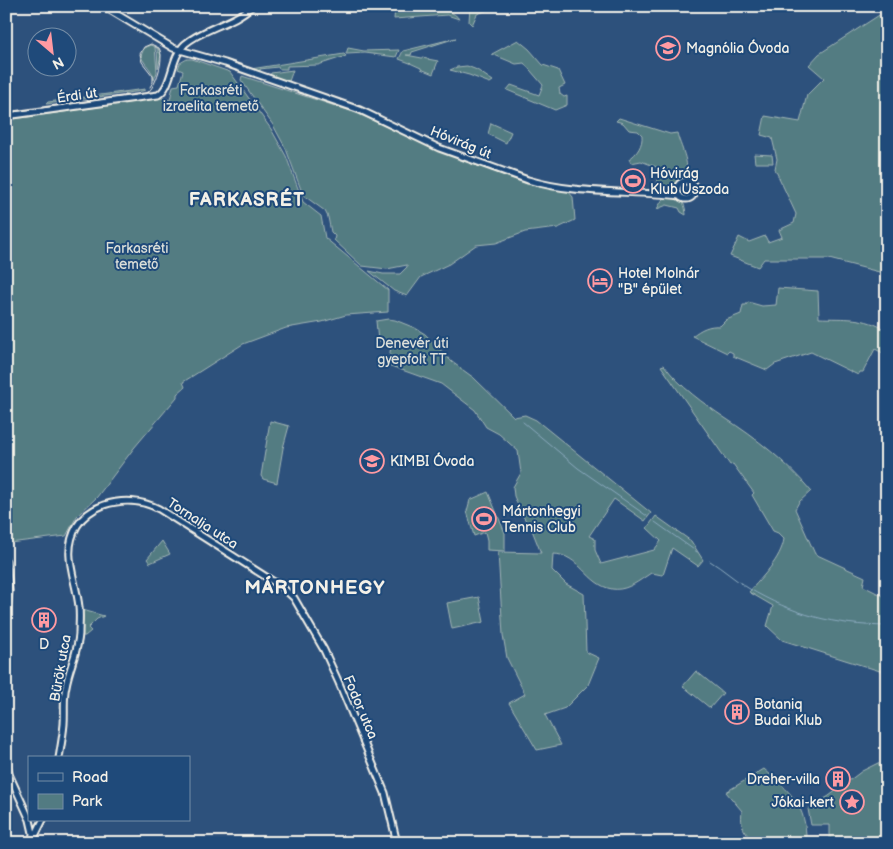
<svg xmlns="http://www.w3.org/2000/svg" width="893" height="849" font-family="'Balsamiq Sans',sans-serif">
  <rect width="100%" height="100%" fill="#2d517c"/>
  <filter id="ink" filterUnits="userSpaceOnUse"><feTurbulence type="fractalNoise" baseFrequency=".02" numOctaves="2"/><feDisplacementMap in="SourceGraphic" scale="10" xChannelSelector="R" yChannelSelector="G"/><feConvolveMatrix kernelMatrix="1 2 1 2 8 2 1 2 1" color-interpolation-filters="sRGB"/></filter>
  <g filter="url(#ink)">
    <path fill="#527b82" stroke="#a3b6b5" d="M470,6H489L488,10L477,14L472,25L469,22Z
      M395,8C410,8 450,4 459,19L447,15L394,19Z
      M887,10V274L829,259H764L758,267L730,256L739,237L749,242L765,236L768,242L782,237L779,230L794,223L796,214L775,169L777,159L772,138L761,135L765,116L800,122L807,95L824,78L809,65L819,54Z
      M456,38L412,52L411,55H406L438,61L433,74L421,69V68L410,63L411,62L410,63L399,59L403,51Z
      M518,40L529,49L543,65L558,70L565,85L559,88L560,94L564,97L567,96V105L555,110L507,90L511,85L539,95L543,85L524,63L516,64L492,54Z
      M150,45L158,48L161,55L158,68L157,48L155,47L157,72L154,80C153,69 144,65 141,56L144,48Z
      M348,48L364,51L399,50L396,57L365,53L347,54H346Z
      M344,54L346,56L318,65L287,66V69H279L278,67L260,69V72H257L251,69Z
      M187,59H192L230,72L271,129L286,156L303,202L321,216L325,238L388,290V312L346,315L322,322L286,328L243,344L183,382L185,387L177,394V397L134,448L97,497L77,516L66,536L9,543C1,500 9,456 11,412C13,387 11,360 6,336V120L163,98L170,100L173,86L179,85L183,71L178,69L180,63Z
      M467,66L477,70L493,81L490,83L469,75L450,70L457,67Z
      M293,70L288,84L269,78L271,73Z
      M242,76L354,112L444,153L527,184L568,191L573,197L575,220L558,228L525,232L496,243L476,245L449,264L421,277L407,296L394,291L369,271L383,274H400L407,267V265L387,269L362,266L334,240L335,236L331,232L328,217L325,211L303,195L286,149L273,125L241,80Z
      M145,89V90L142,91L46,104L48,102Z
      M619,118L670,134L677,133C680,146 691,164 685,176L678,179L672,188L656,191L659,168L641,161L631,163L629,159C637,154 643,145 642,135L638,131L629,130L623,123L616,121Z
      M491,123L511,132L506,143L488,134Z
      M754,154L772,155L773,163H755Z
      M664,197C680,196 685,200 686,215L681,212L679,208L667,205L657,209Z
      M778,288L818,291L819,318C844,319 865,316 887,331V355L875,349L863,372H860L858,375L811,352L775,364L767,370L733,356V353L729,351L727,353L692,336C701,329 709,325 720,326L726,320L741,314L743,305H746L748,302L762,306L776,305Z
      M388,319L395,320L415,328L425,334L452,362L474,378L514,417L525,415L536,420L651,513L645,521L614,499L589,536L595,539V550L601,564L654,550L661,541L647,528L656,516L691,541L703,560L698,566L672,548L663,575C660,575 654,573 651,573C649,574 647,576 645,577C635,584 624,591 612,589C587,585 580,554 553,554L552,570L566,584L584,594L586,652L599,658L588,685L565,708L545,715L561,745L537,750L509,703L525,694L507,658L503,635L498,552L541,553L532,530L521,513L514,496L513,487L521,473L518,451L499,434L486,427L475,410L441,384L388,365L392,340L378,341L376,321Z
      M664,365C680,387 703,403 725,418C756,438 787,462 811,491L799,502L795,509L815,554L865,577L863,586L887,598V670L880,671L782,640L767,626L773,606L749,592C762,577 781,559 784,539L778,533L773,531L752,495L754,493L733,464L730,465L661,366Z
      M270,421L289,426L283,448L277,483L263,479L261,476Z
      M488,492L505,533V551L487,550V540L485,532L474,536L467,511L470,500Z
      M162,541L170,554L150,563L147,559Z
      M479,597L484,622L452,629L447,603Z
      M79,609L104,616L97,619L88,628L91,631L85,636H78Z
      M696,671L723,693L710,708L683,686Z
      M878,763L887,776V843H830V825H811L808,809L829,796L862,771Z
      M764,769C790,792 807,805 806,842L747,843V834C741,827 741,820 742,811L726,792Z"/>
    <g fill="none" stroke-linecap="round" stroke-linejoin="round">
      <path stroke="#8cabbf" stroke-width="1" d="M523,422L578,468L647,516
        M655,522L697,552
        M710,561C723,569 735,580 748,588C794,615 833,625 887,626"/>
      <g stroke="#f4f1e8" stroke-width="9">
        <path id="secondary" d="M103,6L173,48L225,63L360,110L439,148L528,180C577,195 630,190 680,196
          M6,116L158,95C173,86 170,58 185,44C203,28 233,24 252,6
          M677 190a9 9 0 1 1 18 0a9 9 0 1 1-18 0Z
          M6,384V411
          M6,561L9,591L6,620
          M59,758C61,746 63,735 64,724C65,711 63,698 66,686C69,668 78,652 79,634C79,625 80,616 79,607C76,578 61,553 77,526C83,516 93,509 104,505C122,499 142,500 159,509L282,587L294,598L324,650L339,683L385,793L397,843
          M6,759L9,774L29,818
          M30,820L33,833L32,843
          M34,838L43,820"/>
      </g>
      <use href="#secondary" stroke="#1f4a7a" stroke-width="5"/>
      <path stroke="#f4f1e8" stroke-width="1" d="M6,113L147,93C156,87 165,58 159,48L151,44L144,47L140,54L142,62L153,76V82L150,87"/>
    </g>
  </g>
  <defs>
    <g id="school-ring" transform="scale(1.25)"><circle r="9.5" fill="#1f4a7a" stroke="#ff9aa2" stroke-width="1.5"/><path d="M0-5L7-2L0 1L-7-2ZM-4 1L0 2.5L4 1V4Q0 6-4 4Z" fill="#ff9aa2"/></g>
    <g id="stadium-ring" transform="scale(1.25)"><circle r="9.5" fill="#1f4a7a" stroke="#ff9aa2" stroke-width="1.5"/><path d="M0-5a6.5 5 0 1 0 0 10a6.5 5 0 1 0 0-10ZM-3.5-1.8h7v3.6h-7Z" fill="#ff9aa2"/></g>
    <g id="hotel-ring" transform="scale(1.25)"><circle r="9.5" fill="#1f4a7a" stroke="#ff9aa2" stroke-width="1.5"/><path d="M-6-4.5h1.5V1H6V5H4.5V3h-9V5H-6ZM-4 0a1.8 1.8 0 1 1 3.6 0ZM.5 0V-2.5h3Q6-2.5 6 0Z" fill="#ff9aa2"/></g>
    <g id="building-ring" transform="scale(1.25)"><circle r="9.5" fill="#1f4a7a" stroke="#ff9aa2" stroke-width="1.5"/><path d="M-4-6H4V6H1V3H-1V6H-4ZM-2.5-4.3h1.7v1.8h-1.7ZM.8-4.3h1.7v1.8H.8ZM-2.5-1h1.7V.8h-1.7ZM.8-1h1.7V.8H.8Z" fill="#ff9aa2"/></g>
    <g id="sight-ring" transform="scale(1.25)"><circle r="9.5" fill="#1f4a7a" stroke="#ff9aa2" stroke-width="1.5"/><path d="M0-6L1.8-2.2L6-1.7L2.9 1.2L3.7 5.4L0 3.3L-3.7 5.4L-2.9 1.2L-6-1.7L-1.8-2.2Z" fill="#ff9aa2"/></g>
  </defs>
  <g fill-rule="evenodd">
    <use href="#school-ring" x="668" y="48"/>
    <use href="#stadium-ring" x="633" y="181"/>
    <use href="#hotel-ring" x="600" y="281"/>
    <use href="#school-ring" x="372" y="461"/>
    <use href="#stadium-ring" x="484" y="519"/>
    <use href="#building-ring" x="44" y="620"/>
    <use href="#building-ring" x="737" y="712"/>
    <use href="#building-ring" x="838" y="779"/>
    <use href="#sight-ring" x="852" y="802"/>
  </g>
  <g text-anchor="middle" stroke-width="4" stroke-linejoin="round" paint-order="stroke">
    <g font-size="14" fill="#f4f1e8" stroke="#1f4a7a" text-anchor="start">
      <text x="686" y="53">Magnólia Óvoda</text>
      <text x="650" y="178">Hóvirág<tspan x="650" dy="16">Klub Uszoda</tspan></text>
      <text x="618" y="278">Hotel Molnár<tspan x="618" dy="16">"B" épület</tspan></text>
      <text x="390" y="466">KIMBI Óvoda</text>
      <text x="502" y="516">Mártonhegyi<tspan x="502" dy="16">Tennis Club</tspan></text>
      <text x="44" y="649" text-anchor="middle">D</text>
      <text x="754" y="709">Botaniq<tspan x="754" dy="16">Budai Klub</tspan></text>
      <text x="820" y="784" text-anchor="end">Dreher-villa</text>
      <text x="834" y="807" text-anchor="end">Jókai-kert</text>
    </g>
    <g font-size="14" fill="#dcdfd9" stroke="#1f4a7a">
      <text x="211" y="95">Farkasréti<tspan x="211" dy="16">izraelita temető</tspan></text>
      <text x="137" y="253">Farkasréti<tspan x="137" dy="16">temető</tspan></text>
      <text x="412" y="348">Denevér úti<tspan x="412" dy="16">gyepfolt TT</tspan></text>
    </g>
    <g font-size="14" fill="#f4f1e8" stroke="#1f4a7a">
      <text transform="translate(77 95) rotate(-8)" y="5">Érdi út</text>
      <text transform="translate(461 142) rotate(22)" y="5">Hóvirág út</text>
      <text transform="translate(203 523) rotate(33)" y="5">Tornalja utca</text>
      <text transform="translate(60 668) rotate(-80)" y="5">Bürök utca</text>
      <text transform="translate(361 707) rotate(67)" y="5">Fodor utca</text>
    </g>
    <g font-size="19" font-weight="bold" letter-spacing="1" fill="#f4f1e8" stroke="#1f4a7a">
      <text x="247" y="206">FARKASRÉT</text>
      <text x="315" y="594">MÁRTONHEGY</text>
    </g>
  </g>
  <rect width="893" height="849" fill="none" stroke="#1f4a7a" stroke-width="25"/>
  <rect x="12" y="12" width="868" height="824" fill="none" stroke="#f4f1e8" stroke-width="2" filter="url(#ink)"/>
  <rect x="28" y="756" width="162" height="65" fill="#1f4a7a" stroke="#748da6"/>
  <rect x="38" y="773" width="25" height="8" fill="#1f4a7a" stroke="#748da6"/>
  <text x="72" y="782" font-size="15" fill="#f4f1e8">Road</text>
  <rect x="38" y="794" width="25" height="15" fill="#527b82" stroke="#748da6"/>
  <text x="72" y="806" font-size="15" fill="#f4f1e8">Park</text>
  <g transform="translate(52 52) rotate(152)"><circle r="24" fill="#1f4a7a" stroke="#748da6"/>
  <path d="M0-4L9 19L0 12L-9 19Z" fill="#ff9aa2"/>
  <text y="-8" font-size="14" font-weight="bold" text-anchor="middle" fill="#f4f1e8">N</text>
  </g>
</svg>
